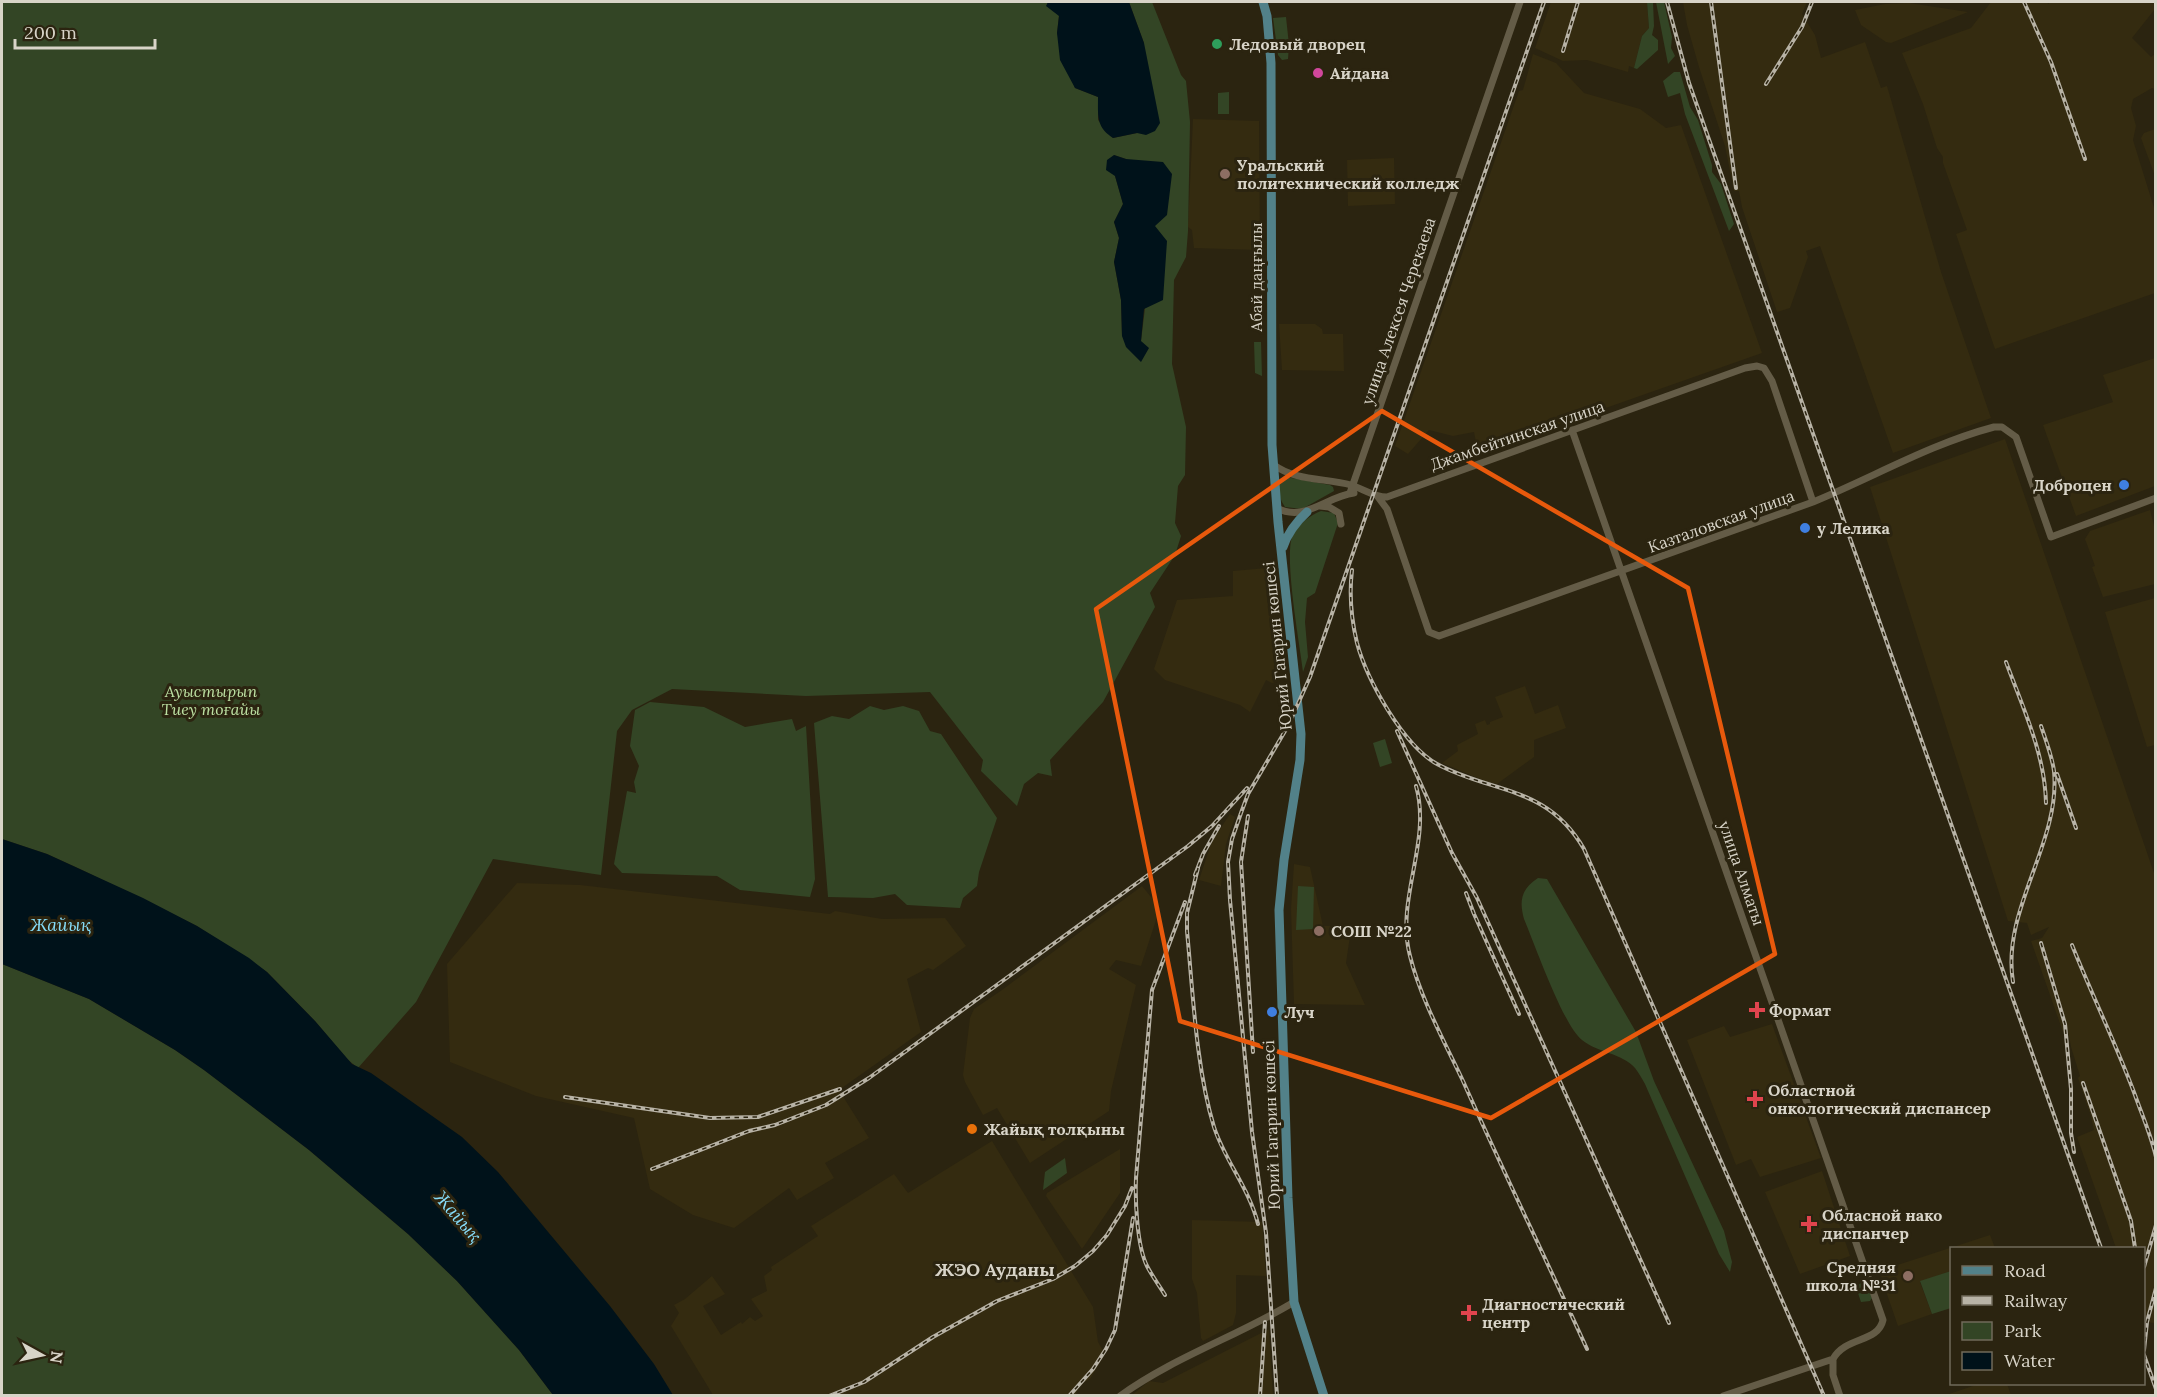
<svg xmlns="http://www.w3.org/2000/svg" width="2157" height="1397" font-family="Lora,serif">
  <rect width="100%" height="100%" fill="#2b2410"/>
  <path fill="#342b10" d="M1551,2H1647L1649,28L1642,36L1634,68L1629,66L1628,72L1587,60L1563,61L1535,48Z
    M1683,2H1807L1802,14L1815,35L1821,58L1865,42L1881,88L1887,86L1941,272L1991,418L1893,453L1820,246L1806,251L1808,257L1790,308L1777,312L1742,207L1739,191H1734L1725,146L1699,67L1687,25Z
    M1991,2H2046L2049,4V2H2156L2155,9L2132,38L2151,57L2155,54V89L2152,88L2133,99L2131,108L2136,126L2133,140L2155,211V293L1995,349L1956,234L1967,230L1943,163V157L1937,148L1923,104L1902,53L1971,28Z
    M1909,3L1968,12L1891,43L1886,42L1861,25L1855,10L1885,4Z
    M1533,54L1556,63L1584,93L1640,109L1666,128L1681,125L1762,353L1478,453L1474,432L1453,436L1429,430L1408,454L1395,446L1519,91L1523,90Z
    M1193,119L1259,121L1260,250L1194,248L1192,230L1188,227Z
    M2155,129H2156L2155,176L2141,138L2144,133Z
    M1394,158L1395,204L1348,206L1347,160Z
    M1279,324H1315L1322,329L1323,334H1343L1344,371L1282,370Z
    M2155,358V486L2076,516L2043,425L2113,402L2103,375Z
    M2005,439L2155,876V1323L2144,1322V1248H2116L2077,1137L2094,1130L2090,1113L2078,1078L2080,1076L2071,1047L2068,1030L2063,1032L2031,941L2042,938L2049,927L2031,935L2027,923L2008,921L1870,487Z
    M2150,510L2155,530V584L2103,597L2092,567L2095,566L2085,539L2090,531Z
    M1267,568L1277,628L1280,681L1272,683L1266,680L1250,712L1240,705L1165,680L1154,669L1177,600L1233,596V571Z
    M2155,598V745L2147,747L2105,612Z
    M1525,686L1535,714L1558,705L1566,728L1534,740V757L1497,784L1485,781L1442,763L1458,751L1457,745L1478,734L1475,724L1485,720L1487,725L1490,724V722L1503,717L1495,697Z
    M1230,814L1235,817L1226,844L1221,886L1199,880L1212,841Z
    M1294,864L1310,867L1323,926H1344L1350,936L1346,963L1365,1005L1294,1004L1291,909Z
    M517,883L580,885L830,914L835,911L882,919L945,918L966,946L933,970L928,968L907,979L921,1032L839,1090L869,1138L825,1163L834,1178L797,1200L789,1188L734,1228L693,1215L650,1189L634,1118L536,1096L450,1062L447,964Z
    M1142,886L1160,908L1141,966L1116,960L1109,969L1136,985L1111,1091L1109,1111L1030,1163L997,1108L983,1115L965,1082L963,1075L970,1018L974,1009L1002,990Z
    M1772,1024L1821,1158L1760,1177L1751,1159L1736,1165L1687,1040L1724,1026L1730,1037Z
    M992,1141L1093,1307L1098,1342L1105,1354L1090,1379L1082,1383L1075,1395H713L671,1326L679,1313L674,1305L685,1299L712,1276L725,1294L703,1306L721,1335L741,1322L742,1324L750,1317L755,1321L763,1316L751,1299L767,1291L764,1276L772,1270L771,1267L818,1236L811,1226L894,1174L908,1193Z
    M1120,1149V1193L1082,1249L1046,1196L1047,1193Z
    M1822,1171L1850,1256L1800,1274L1765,1192Z
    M1192,1220L1262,1222L1263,1233L1266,1276L1236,1275V1313L1233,1325L1203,1341L1201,1338L1197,1293L1192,1279Z
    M1990,1235L1995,1248H1952L1951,1271L1920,1282L1932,1314L1898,1326L1879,1271Z
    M1269,1329L1273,1395L1131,1396L1149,1381L1163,1383Z
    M1979,1384H2007L2011,1395H1946Z"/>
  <path fill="#334525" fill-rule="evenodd" d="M2,2H1048L1047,6L1059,15L1057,33L1075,88L1098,97V120L1113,138L1137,133L1144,43L1129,2H1152L1181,75L1186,81L1190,122L1188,231L1186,257L1174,280L1172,364L1186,427L1185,475L1178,486L1175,523L1181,536L1175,555L1150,593L1155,607L1103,702L1050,760L1052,776L1038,773L1024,784L1017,806L981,771L983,760L930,692L806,696L672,689L632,710L617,731L601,875L493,859L416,1002L358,1068L347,1059L315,1021L267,972L197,926L80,869L47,854L2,839ZM1114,155L1126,159L1155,226L1141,341L1122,336L1121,300L1114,262L1119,238L1114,222L1123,204L1115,176Z
    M1647,2H1653L1654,26L1652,35L1658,40V50L1637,69L1634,68L1642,36L1649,28Z
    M1656,2H1664L1672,37L1671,48L1675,56L1668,64Z
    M1286,17L1289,45L1288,59L1282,60L1278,55L1273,18Z
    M1674,72H1680L1690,107L1698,120L1712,165V172L1721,184L1734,224L1729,231L1685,114L1680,93L1668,97L1663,81Z
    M1229,92V114H1218V93Z
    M1254,342H1261L1262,376L1255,373Z
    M1286,477L1330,485L1333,487L1334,491L1302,509L1285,507C1279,499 1277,488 1281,479Z
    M1321,511L1334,513L1338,523L1315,593L1307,598L1305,622L1308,657L1303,672C1300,645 1283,555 1293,534C1299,524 1310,515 1321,511Z
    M650,702L704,707L745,727L792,719L796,731L806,726L815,879L810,897L740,890L717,876L622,873L614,864L627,791L636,793L634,782L639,766L630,746L635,710Z
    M870,706L884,710L903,706L919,711L930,731L941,734L997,818L979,872L977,886L963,898L960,908L907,905L895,894L873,898L828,897L814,723L832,716L849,719Z
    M1385,739L1392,763L1380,767L1373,743Z
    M1538,878L1547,879L1636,1032L1654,1081L1724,1231L1732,1262L1730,1272L1719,1254L1645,1084C1642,1079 1639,1073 1635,1068C1622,1053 1598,1053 1582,1040C1563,1025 1535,945 1524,919C1519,901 1521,889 1538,878Z
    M1298,886L1314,887L1313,929L1296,930Z
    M2,964L89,999L175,1050L204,1070L309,1150L408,1234L457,1281L519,1350L553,1395H2Z
    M1065,1158L1067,1173L1043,1190L1045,1172Z
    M1951,1271V1308L1932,1314L1920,1281Z
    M1862,1282L1867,1283L1872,1298L1870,1301L1861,1302L1856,1287Z"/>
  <path fill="#00121a" d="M1048,2H1129L1144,43L1160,123L1155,131L1146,135L1137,133L1113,138C1096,127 1098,116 1098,97L1075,88L1060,60L1057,33L1059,16L1046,6Z
    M1114,155L1126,159L1163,162L1172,174L1167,215L1155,226L1167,241L1163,300L1144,309L1141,341L1149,348L1141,362L1126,347L1122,336L1121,300L1114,262L1119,238L1114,222L1123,204L1115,176L1106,170L1107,160Z
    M2,839L47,854L143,898L197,926L249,958L267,972L315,1021L352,1064L371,1073L462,1137L498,1172L610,1306L654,1364L673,1395H553L519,1350L457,1281L408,1234L309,1150L204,1070L175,1050L89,999L2,964Z"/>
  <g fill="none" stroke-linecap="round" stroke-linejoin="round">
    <path stroke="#645c47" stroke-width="7" d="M1572,430L1883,1320C1878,1343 1846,1336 1833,1359L1723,1396
      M1274,465C1295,481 1326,478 1351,485C1364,489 1373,497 1387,497L1745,368L1757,366L1764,368L1772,381L1813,502
      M1350,493L1520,2
      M1378,497L1387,509L1429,632L1439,636L1813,502C1874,477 1930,444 1994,427H2002L2016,437L2051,537L2156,498
      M1320,506L1329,507L1339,513L1341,524
      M1277,508C1304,523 1327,496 1354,493
      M1833,1359V1375L1840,1396
      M1120,1396C1174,1357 1238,1336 1294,1302"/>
    <path stroke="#528189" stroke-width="9" d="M1263,2L1267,16L1271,63L1272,445L1278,522L1301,734L1300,760L1284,860L1279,910L1288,1198L1294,1302L1324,1396
      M1283,547C1288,532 1296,522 1307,512"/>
    <g stroke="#b8b3a6" stroke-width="4">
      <path id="rail" d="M1667,2L1689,83L2101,1248
        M1711,2L1736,188
        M2024,2L2051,62L2085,159
        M1563,51L1578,2
        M1766,84L1802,27L1812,2
        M1352,570C1349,595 1351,618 1357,643C1367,680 1403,745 1437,764C1493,794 1547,785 1584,849L1824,1396
        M2006,662C2023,708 2045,754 2046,803
        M1397,731L1452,853L1477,898L1669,1323
        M2057,774L2076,828
        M1416,786C1432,842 1395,899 1410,956C1420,997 1445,1043 1463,1081C1503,1171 1546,1259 1587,1349
        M1248,816L1241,862L1253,1052
        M1198,868L1187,913V931C1193,993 1196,1068 1214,1127C1225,1161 1249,1188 1258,1224
        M1195,875L1203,854L1219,826
        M1466,893L1474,914L1519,1014
        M2041,943L2065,1024L2071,1089V1133L2074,1152
        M2072,945C2092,995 2116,1044 2135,1095C2142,1115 2151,1135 2156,1157
        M2013,982C2001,909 2061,843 2054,771C2052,756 2046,741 2041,726
        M2083,1083L2131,1221L2135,1248
        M565,1097L710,1118L758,1117L840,1089
        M652,1169L749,1131L775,1125L826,1105L869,1078L1188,846L1212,826L1247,788
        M2144,1267L2156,1225
        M1165,1295C1159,1285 1152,1276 1147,1266C1137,1246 1135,1201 1136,1178L1152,990L1185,902
        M2144,1350L2147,1322L2156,1288
        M2144,1355L2156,1389
        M829,1396L864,1382L933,1337L997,1301L1053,1279L1075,1266L1093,1251L1107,1235L1125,1206L1132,1188
        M1069,1396L1093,1369L1106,1349L1115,1330L1133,1218
        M1260,1396L1265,1322
        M1277,1396L1266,1233L1252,1132L1230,900L1228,862L1232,839L1241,813L1248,794L1288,726L1310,677L1544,2"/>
    </g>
    <use href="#rail" stroke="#2b2410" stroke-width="1.5" stroke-dasharray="4.5" stroke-linecap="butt"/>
  </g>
  <path fill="none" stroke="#e8590c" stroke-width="4.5" stroke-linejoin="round" d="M1382,411L1688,588L1775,954L1491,1118L1180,1021L1096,609Z"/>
  <circle fill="#2e9e5b" stroke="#2b2410" stroke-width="2" cx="1217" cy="44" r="6"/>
  <circle fill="#d1479c" stroke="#2b2410" stroke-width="2" cx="1318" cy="73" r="6"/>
  <g fill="#8d6e63" stroke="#2b2410" stroke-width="2">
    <circle cx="1225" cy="174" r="6"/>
    <circle cx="1319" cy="931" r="6"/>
    <circle cx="1908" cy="1276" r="6"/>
  </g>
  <g fill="#3f7fe0" stroke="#2b2410" stroke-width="2">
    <circle cx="2124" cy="485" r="6"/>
    <circle cx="1805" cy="528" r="6"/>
    <circle cx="1272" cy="1012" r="6"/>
  </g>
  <g fill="#e0444e" stroke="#2b2410" stroke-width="2">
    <path d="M1754 1001h6v6h6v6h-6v6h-6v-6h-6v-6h6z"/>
    <path d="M1752 1090h6v6h6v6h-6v6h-6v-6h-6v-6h6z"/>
    <path d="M1806 1215h6v6h6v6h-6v6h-6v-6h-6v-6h6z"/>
    <path d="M1466 1304h6v6h6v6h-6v6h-6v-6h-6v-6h6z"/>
  </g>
  <circle fill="#e8710a" stroke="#2b2410" stroke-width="2" cx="972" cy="1129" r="6"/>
  <g text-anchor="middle" stroke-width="6" stroke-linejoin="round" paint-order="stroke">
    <g font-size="16" font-weight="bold" fill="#d8d4c8" stroke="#2b2410" text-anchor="start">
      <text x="1229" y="50">Ледовый дворец</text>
      <text x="1330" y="79">Айдана</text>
      <text x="1237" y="171">Уральский<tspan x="1237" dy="18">политехнический колледж</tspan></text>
      <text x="2112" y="491" text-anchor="end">Доброцен</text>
      <text x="1817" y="534">у Лелика</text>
      <text x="1331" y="937">СОШ №22</text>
      <text x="1769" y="1016">Формат</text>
      <text x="1284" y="1018">Луч</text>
      <text x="1768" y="1096">Областной<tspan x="1768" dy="18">онкологический диспансер</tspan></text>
      <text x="984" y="1135">Жайық толқыны</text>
      <text x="1822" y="1221">Обласной нако<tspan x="1822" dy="18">диспанчер</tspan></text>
      <text x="1896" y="1273" text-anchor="end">Средняя<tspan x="1896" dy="18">школа №31</tspan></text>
      <text x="1482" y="1310">Диагностический<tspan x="1482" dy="18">центр</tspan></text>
    </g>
    <g font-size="16" fill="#d8d4c8" stroke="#2b2410">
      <text transform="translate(1256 277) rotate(-90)" y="6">Абай даңғылы</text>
      <text transform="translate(1398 311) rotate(-71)" y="6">улица Алексея Черекаева</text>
      <text transform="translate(1517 435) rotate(-19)" y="6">Джамбейтинская улица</text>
      <text transform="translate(1721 521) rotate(-20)" y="6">Казталовская улица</text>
      <text transform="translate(1277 646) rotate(-96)" y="6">Юрий Гагарин көшесі</text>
      <text transform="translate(1742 873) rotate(71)" y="6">улица Алматы</text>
      <text transform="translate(1271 1125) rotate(-92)" y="6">Юрий Гагарин көшесі</text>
    </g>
    <g font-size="16" font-style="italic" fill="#bce0a2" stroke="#2b2410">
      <text x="211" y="697">Ауыстырып<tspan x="211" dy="18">Тиеу тоғайы</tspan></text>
    </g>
    <g font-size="18" font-style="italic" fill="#86dcf8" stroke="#2b2410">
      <text x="61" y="931">Жайық</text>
      <text transform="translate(458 1217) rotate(49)" y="6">Жайық</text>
    </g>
    <g font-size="18" font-weight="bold" fill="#d8d4c8" stroke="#2b2410">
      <text x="995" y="1276">ЖЭО Ауданы</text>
    </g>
  </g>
  <rect width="2157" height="1397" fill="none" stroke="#d8d4c8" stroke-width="6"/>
  <rect x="1950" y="1247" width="195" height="138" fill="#2b2410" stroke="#706a5a" stroke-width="1.5"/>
  <rect x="1962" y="1266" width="30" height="9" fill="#528189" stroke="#706a5a" stroke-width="1.5"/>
  <text x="2004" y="1277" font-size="18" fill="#d8d4c8">Road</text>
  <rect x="1962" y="1296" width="30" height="9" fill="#b8b3a6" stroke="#706a5a" stroke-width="1.5"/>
  <text x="2004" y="1307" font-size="18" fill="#d8d4c8">Railway</text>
  <rect x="1962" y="1322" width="30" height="18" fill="#334525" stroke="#706a5a" stroke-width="1.5"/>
  <text x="2004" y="1337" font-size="18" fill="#d8d4c8">Park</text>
  <rect x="1962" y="1352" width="30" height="18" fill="#00121a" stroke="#706a5a" stroke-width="1.5"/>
  <text x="2004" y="1367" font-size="18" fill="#d8d4c8">Water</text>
  <g transform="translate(42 1355) rotate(98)" stroke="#2b2410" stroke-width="4.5" paint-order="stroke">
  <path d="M0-4.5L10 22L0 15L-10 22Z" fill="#d8d4c8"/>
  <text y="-9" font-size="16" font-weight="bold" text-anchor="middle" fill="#d8d4c8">N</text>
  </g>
  <path d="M15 39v9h140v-9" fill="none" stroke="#d8d4c8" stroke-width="3"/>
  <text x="24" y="39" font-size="18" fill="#d8d4c8" stroke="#2b2410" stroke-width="4.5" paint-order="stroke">200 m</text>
</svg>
